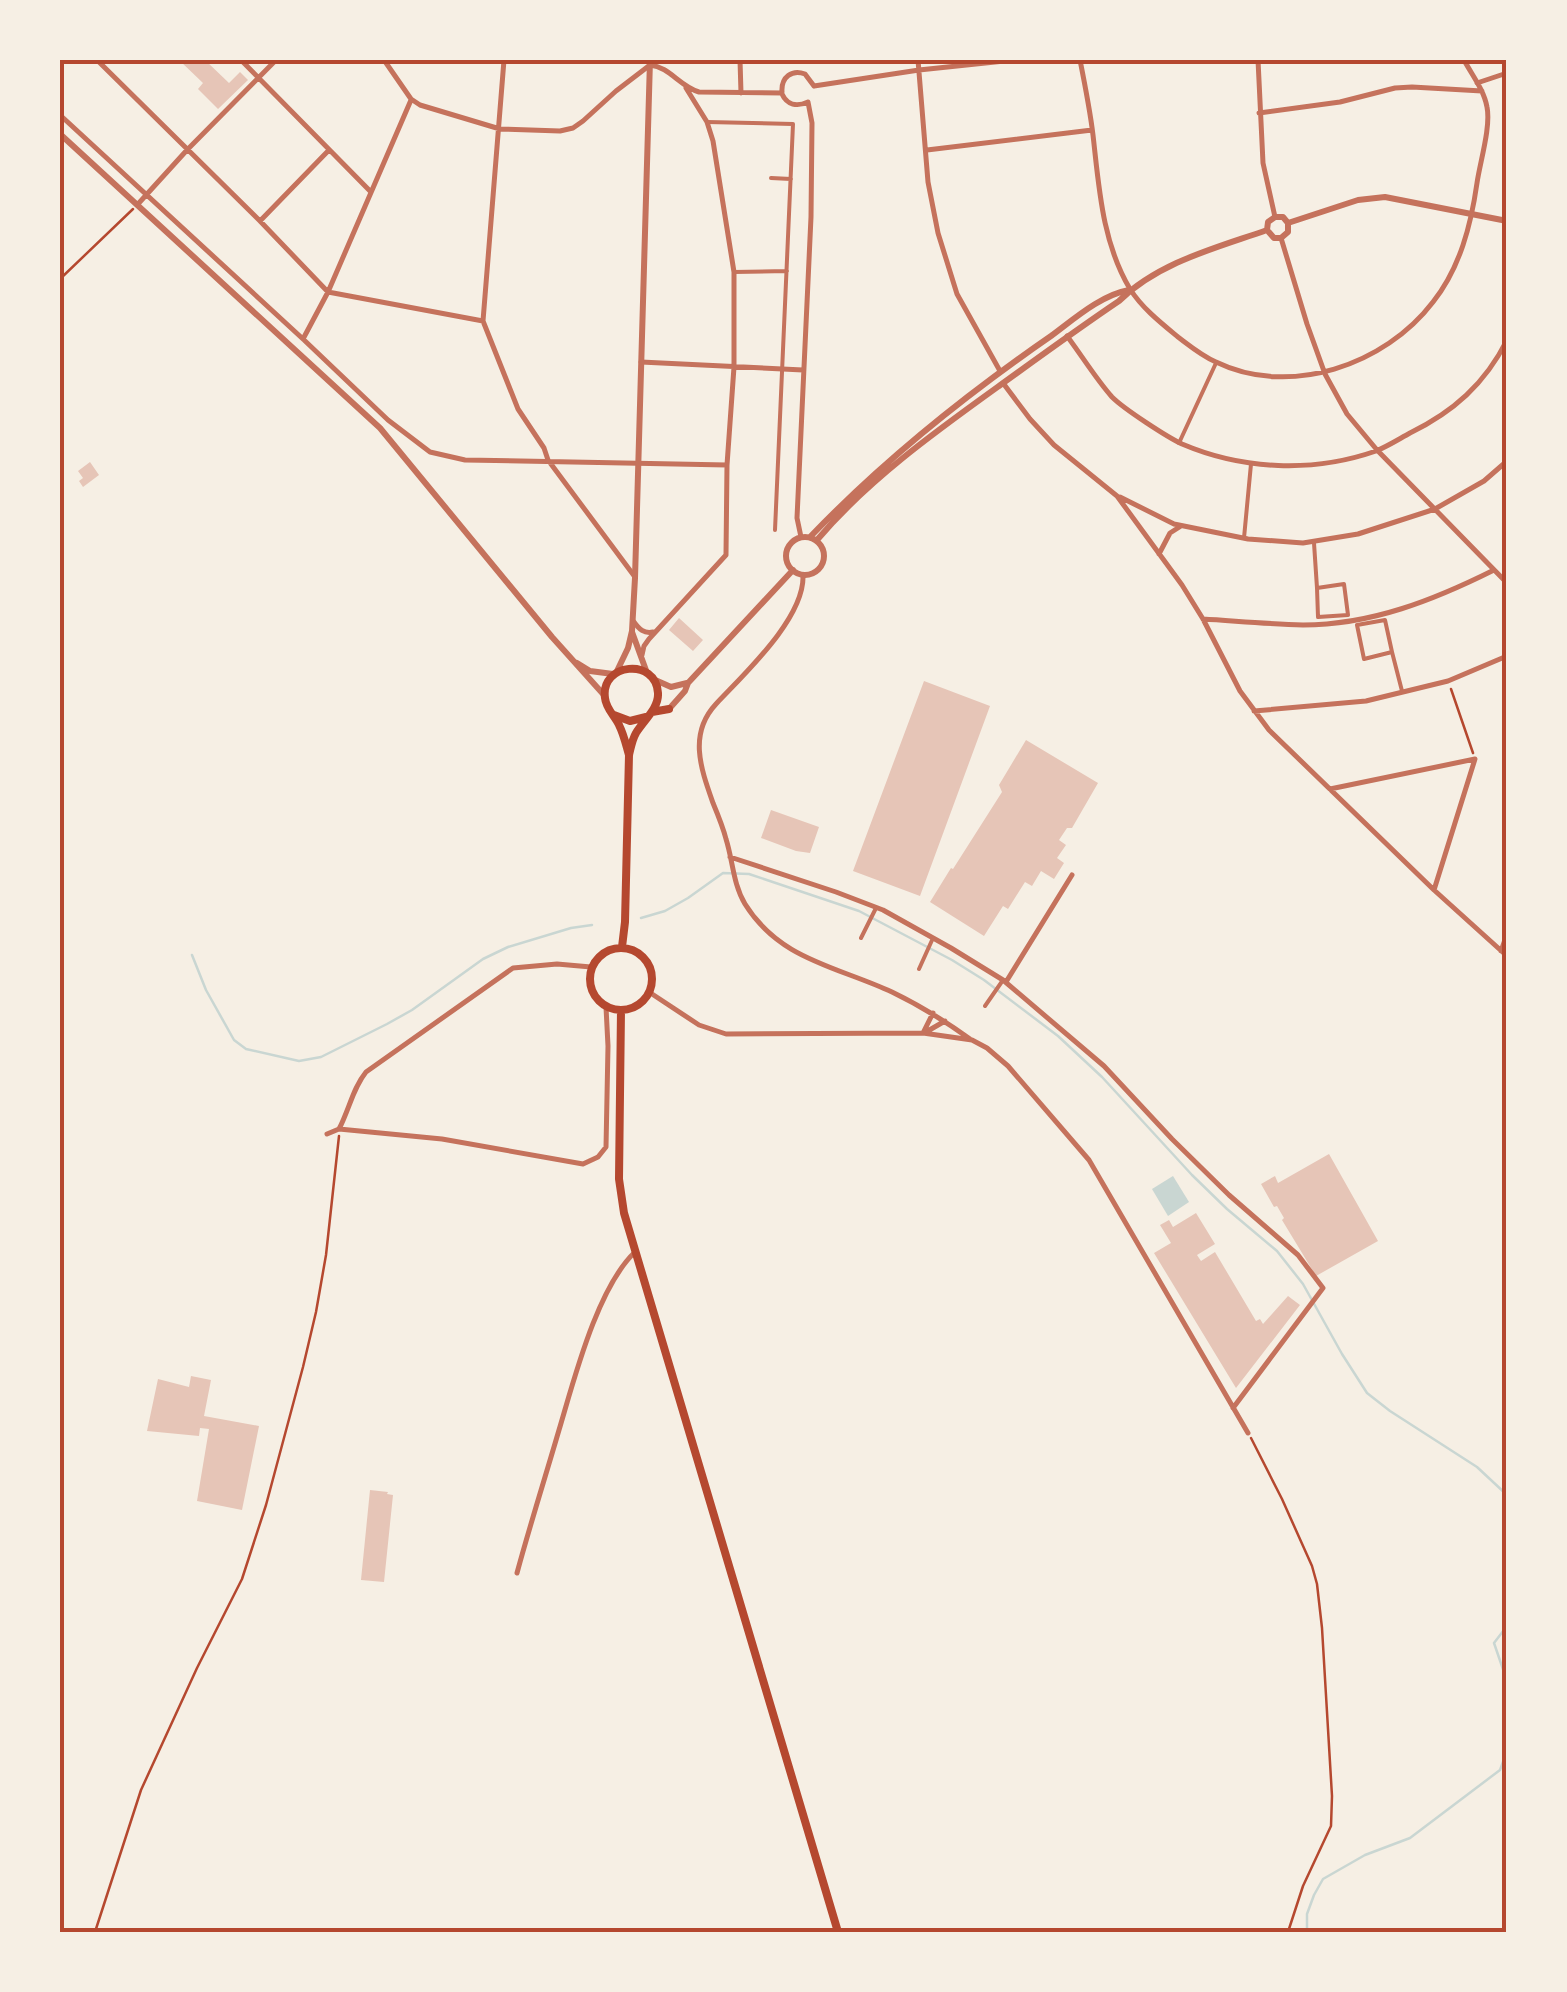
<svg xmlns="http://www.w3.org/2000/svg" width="1567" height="1992" font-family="Rubik,sans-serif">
  <rect width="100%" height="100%" fill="#f6efe4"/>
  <path fill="#c9d6d2" d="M1173,1176L1189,1202L1168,1216L1152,1189Z"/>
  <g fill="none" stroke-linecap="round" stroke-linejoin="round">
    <path stroke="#c9d6d2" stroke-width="2.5" d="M641,918L665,911L688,898L723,873L749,874L859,911L952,960L984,980L1058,1036L1102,1077L1192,1175L1227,1209L1277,1251L1303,1284L1342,1354L1367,1393L1390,1411L1477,1467L1507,1495
      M192,955L206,990L234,1040L246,1049L299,1061L321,1057L387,1024L412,1010L483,959L508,947L571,928L592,925
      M1507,1626L1494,1643L1507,1681
      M1307,1932V1914L1314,1895L1323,1879L1365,1855L1410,1838L1500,1770L1507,1751"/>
  </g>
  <path fill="#e6c5b7" d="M179,60H205L229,83L240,72L248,80L218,109L198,89L203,83Z
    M90,462L99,475L83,487L79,481L83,478L78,471Z
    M679,618L703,640L693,651L669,630Z
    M924,681L990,706L920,896L853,871Z
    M1026,740L1098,783L1072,828H1067L1059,840L1066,845L1057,858L1064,863L1054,879L1041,871L1032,886L1025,882L1008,909L1003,906L984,936L930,902L951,868L953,869L1002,792L999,785Z
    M771,810L819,827L810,853L796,851L761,838Z
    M1329,1154L1378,1241L1316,1276L1282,1220L1284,1218L1277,1206L1274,1207L1261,1184L1275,1176L1278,1183Z
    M1196,1213L1215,1244L1197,1255L1201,1261L1215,1252L1256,1321L1260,1319L1263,1324L1288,1296L1300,1305L1236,1388L1154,1253L1171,1243L1160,1225L1169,1220L1173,1227Z
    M191,1376L211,1380L204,1416L259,1426L242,1510L197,1501L209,1429L200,1428L199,1436L147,1431L158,1379L189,1387Z
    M370,1490L388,1492L387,1494L393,1495L384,1582L361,1580Z"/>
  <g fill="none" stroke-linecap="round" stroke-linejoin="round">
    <path stroke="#b5482f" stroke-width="2.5" d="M60,279L133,209
      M1451,689L1473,753
      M1251,1438L1282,1499L1312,1566L1317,1584L1322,1628L1332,1796L1331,1826L1303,1886L1288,1932
      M95,1932L141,1790L197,1668L242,1579L266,1505L303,1367L316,1312L326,1255L339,1136"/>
    <path stroke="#c5725c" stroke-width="4" d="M707,122L793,124L775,530
      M771,178L791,179
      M734,272L787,271
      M1179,443L1216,363
      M1244,538L1251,464
      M1314,543L1317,588
      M1344,584L1348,615L1318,617L1317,588Z
      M1385,620L1392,652L1364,659L1357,625Z
      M1392,652L1402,691
      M861,938L876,908
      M919,969L933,938
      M985,1006L1003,980"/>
    <path stroke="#c5725c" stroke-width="5" d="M97,60L260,221L328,292L483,321
      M241,60L370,191
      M384,60L411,99L420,105L500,129L560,131L573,128L583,121L616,91L650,65C670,67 679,86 699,92L782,93
      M504,60L483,321L518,409L544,448L548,460L635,577
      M740,60L741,93
      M918,60L928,182L938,233L957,294L1000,371
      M1080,60C1085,85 1090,110 1093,135C1099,187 1102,242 1130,289C1142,308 1161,323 1178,337C1190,346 1202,356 1216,362C1290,398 1385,365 1433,302C1460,268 1471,225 1477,183C1480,162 1491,127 1487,107C1484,90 1472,75 1464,60
      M1258,60L1263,163L1275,217
      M1477,83L1507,73
      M814,86L919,70L1014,60
      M782,92C781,77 792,69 805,74L814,86
      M782,94C787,105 797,107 808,102
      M1259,113L1340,102L1395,88L1412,87L1482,91
      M60,115L303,339L388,420L430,452L465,460L727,465
      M927,150L1092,130
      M138,204L187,150L276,60
      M260,221L329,150
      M1281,238L1307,324L1325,374L1347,414L1377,450L1507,583
      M1067,336C1082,356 1096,379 1112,397C1124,409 1167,437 1182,444C1243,470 1313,473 1376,451C1388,446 1399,439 1410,433C1453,412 1485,384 1507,340
      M303,339L328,292L411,100
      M641,362L803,370
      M1003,383L1030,419L1054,445L1117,496L1182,585L1203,619L1240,691L1269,730L1434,890L1507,956
      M1120,497L1174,524L1248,539L1303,543L1358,534L1435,509L1484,481L1507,461
      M801,537L797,518L811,217L812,123L808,102
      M1159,554L1170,533L1181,526
      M803,575C805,618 744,674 716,704C688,734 701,769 713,803C718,815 723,827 726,839C733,861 733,884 745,904C780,960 836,966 892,992C919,1005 945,1021 970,1039
      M1203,619C1236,621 1270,624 1303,625C1371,625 1434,600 1494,570
      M634,622C639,629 644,634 653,632
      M642,655L644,646L649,639L726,555L727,465L734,367V272L713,141L707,122L686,88
      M1254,711L1366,701L1448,681L1507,656
      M1330,789L1475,759L1434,890
      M730,857L836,892L883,910L951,948L1003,980L1104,1066L1172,1139L1229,1195L1298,1255L1323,1288L1233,1408
      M1501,951L1507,934
      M1006,982L1072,875
      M649,992L699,1025L726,1034L923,1033L972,1040L987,1048L1008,1066L1089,1160L1248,1433
      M926,1032L945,1021
      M923,1033L933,1013
      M339,1129C349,1110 353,1088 366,1072L513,968L557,964L591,967
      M327,1134L339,1129L442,1139L583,1164L598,1157L606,1147L608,1046L606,1007
      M517,1573C530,1525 545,1478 559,1430C574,1380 597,1288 635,1252"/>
    <path stroke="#c5725c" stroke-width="6" d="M60,134L380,428L552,637L604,695
      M1288,223L1358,200L1385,197L1507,221
      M1267,230L1274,238H1281L1288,232V223
      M1267,230L1268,222L1275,217H1283L1288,223
      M786 556a19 19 0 1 1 38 0a19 19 0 1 1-38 0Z
      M810,537C883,461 964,396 1051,336C1074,319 1101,295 1129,290
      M817,540C868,480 935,432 999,386C1039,357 1079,328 1119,301C1159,262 1216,248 1267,230
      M632,632L647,673
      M577,663L590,671L613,674
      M617,671L628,648L632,631L635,578L650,60
      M653,679L671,687L687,683
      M669,709L685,691L688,683L793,570"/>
    <path stroke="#b5482f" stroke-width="8" d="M652,712L669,709
      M614,715L630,721L646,717
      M622,947L625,922L629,755C631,747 632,740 636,733C644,720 659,708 658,693C656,657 600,663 605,698C606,709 615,716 619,725C624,735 626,745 629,755
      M590 979a31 31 0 1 1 62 0a31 31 0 1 1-62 0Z
      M621,1010L619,1179L624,1213L838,1932"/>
  </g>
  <rect width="1567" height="1992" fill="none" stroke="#f6efe4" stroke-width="125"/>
  <rect x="62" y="62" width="1442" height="1868" fill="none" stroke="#b5482f" stroke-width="4"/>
</svg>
